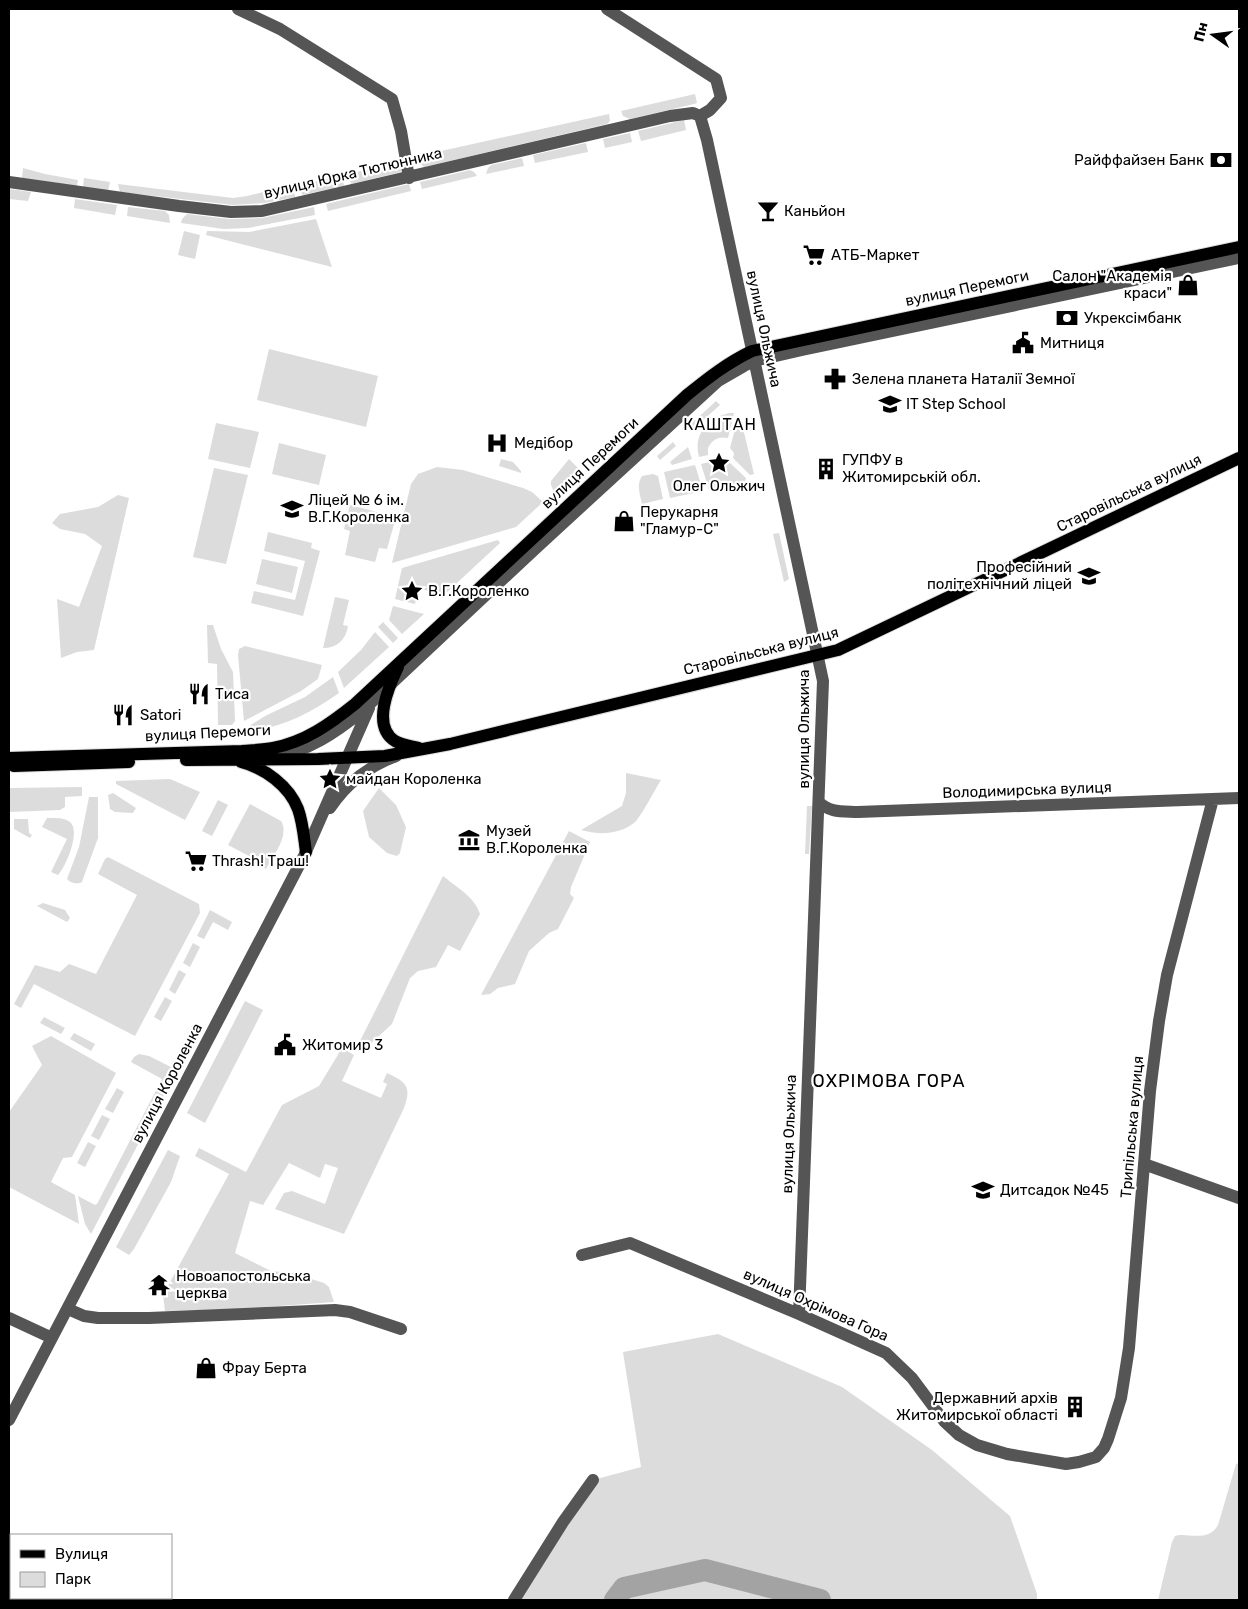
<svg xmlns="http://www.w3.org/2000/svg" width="1248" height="1609" font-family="Rubik,sans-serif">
  <rect width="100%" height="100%" fill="#fff"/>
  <path fill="#dcdcdc" d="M695,94L697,103L694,104L630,119L623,116L621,111Z
    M609,114L610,121L607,124L424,167L414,157Z
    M684,120L686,130L641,141L638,131Z
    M630,133L632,142L605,148L603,139Z
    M586,143L588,152L535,163L533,155Z
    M522,158L524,166L486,174L488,168L491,165Z
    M400,162L401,172L351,184L348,174Z
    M23,168L45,174L78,180L77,186L22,178Z
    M470,170L474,172L477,176L422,189L420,182Z
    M342,175L344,186L302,195L300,185Z
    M84,178L110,182L108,191L83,187Z
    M118,184L233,198L247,196L293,185L295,197L265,203L233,205L120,192Z
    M409,184L411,191L328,211L326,204Z
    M9,189L31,192L28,201L9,199Z
    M75,199L117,205L115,215L74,208Z
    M128,207L165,211L169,215L170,223L127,216Z
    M314,207L315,215L248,228L224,229L181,223L182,219L187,214L229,219L262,218Z
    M316,219L332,267L206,235L207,231L249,232Z
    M184,231L200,235L195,259L178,255Z
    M269,349L378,376L366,427L257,400Z
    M716,401L720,405L692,430L689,426Z
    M729,413H734L728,438C718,436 712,440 708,448V455L699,457C693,435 707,418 729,413Z
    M738,418L741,420L754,474L750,475L733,458L734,453L730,448Z
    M216,423L259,432L250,468L208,459Z
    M673,442L676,446L660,460L657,456Z
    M279,443L326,455L319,485L272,474Z
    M688,447L692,459L672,465L670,462Z
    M501,459L513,462L521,471V473L499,466Z
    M569,459L579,469L554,492L551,485V481Z
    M718,460L724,464L730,463L746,478L745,482L709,490L701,464Z
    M695,465L703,491L670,498L664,472Z
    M437,467L463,470L523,488L532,492L543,502L516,527L392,563L411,484L418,474Z
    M214,468L248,475L226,564L193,557Z
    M653,474L658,476L663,499L642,504C640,494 636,485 642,476Z
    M118,495L129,498L94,650L77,652L61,658L57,599L79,607L102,546L85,534L60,529L52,523L60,514L98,507Z
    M350,505L396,517L387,549L379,548L375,562L345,555L350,531L344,529Z
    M268,532L312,543L311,548L320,551L303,616L251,603L254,591L295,600L305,561L264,551Z
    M779,533L789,579L784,582L773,534Z
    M498,540L500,543L444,595L410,586L408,593L417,596L415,604L395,599L402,568Z
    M262,559L298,567L292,593L256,584Z
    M335,597L349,600L343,625L348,626C346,640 337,648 323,648Z
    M393,606L424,614L402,634L389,620Z
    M383,622L398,638L393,643L378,627Z
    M207,625H213L221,649L233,672L235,721L232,725H218L217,664L208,663Z
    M375,632L389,647L344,688L338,672L361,650Z
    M245,646L322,665L318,679L301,691L244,721L238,655L239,649Z
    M333,677L339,693C311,713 283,727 248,732L249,726L265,716L305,697Z
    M626,773L661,780C655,789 640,819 634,823C618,835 599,835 581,830L622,806L626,793Z
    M170,779L200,792L185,820L116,784V781Z
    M82,787V796L65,797V807L60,810L9,812V788Z
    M379,788L396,805L406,827L400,853L397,856L387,853L369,837L363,811Z
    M113,793L136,808L133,813L115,812L110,809L108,795Z
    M89,797H98V838L83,879L82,882C77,885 70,883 67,879L79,847Z
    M218,800L228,805L212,836L202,831Z
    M250,804L281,821C290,836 273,855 266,869L250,860L251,857L228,845Z
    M807,806H812L809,854H805Z
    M47,818C54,818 64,817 70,822C81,831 66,867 58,875L51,872L67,839L42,827Z
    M14,819H28L29,833L32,835L30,838L14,829Z
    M569,831L590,842L571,887L570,894L574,898L558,929L549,933L529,951L515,984L498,988L490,994L481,995Z
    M108,857L199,904L200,913L135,1036L34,984L21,1008L14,1004L35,965L60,972L69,964L96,974L137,895L98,874L105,859Z
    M443,876C456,887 475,897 480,914L460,951L448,945L436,967L418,971L410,978L392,1024L369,1045L360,1041Z
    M43,903L65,910L70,918L67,922L37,906Z
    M210,910L232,922L228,930L213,922L204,939L197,936Z
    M193,943L200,947L190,967L183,963Z
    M179,970L186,974L175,994L169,990Z
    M165,997L172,1001L161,1021L154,1017Z
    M245,1001L263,1010L205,1123L187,1113Z
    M44,1017L65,1028L61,1034L40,1023Z
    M74,1033L95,1044L91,1051L70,1039Z
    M51,1036L116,1073L72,1157L63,1158L51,1182L75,1195L79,1224L9,1187V1112L42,1065L32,1046Z
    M342,1048L354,1055L342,1081L381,1098L387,1084L383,1082L387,1073C406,1082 412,1086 404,1108L344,1234L275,1209L284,1193L292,1191L325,1204L338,1168L325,1164L320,1178L289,1163L263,1205L250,1201L235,1253L271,1271L292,1273L324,1283L329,1287L334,1302L237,1309L165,1311L163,1295L229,1174L195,1156L199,1148L246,1172L282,1105L319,1086Z
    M139,1054L149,1056L177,1070L91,1234L85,1224L78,1196L95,1205L97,1204L162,1079L131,1062L134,1057Z
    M117,1088L124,1092L113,1113L105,1109Z
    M102,1115L110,1119L99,1140L91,1136Z
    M88,1142L96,1146L85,1167L77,1163Z
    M168,1150L180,1156L171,1182L134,1249L129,1255L116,1247Z
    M718,1334L842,1387L932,1450L1010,1516L1037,1594V1600H514L593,1480L641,1467L623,1352Z
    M1239,1463V1600H1158L1172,1542L1175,1536L1179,1535C1194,1535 1210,1540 1218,1525L1236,1464Z"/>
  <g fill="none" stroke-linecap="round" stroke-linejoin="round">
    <path stroke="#a3a3a3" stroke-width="22" d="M615,1600L624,1588L705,1570L820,1600"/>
    <g stroke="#dbdbdb" stroke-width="14">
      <path id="major" d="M398,667C389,686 371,726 395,741C402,745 411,746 419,748
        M9,758L242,751C252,750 263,750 273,748C305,742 330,724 355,704L687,395C708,378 727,363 752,351L1239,247
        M186,760L318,759L385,756L450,744L838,650L1239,458
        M241,762C265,768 289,786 298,809C303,823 304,838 306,852
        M14,766L129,762"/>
    </g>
    <path stroke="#555" stroke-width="12" d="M238,9L280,29L392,99L401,131L409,178
      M607,9L716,79L721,98L710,110L700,116
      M700,116L707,140L823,681L799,1314
      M9,182L179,206L231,212L262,211L670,116L693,113L700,116
      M274,757C308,751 335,733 361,712L536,548L718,381L744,366L754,361L802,350L1239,258
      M819,802C829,813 844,811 858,812L1239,798
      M330,808C346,784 369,766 396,756
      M1144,1164L1239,1198
      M582,1255L630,1243L799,1314L886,1353L912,1378L944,1421L959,1435L977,1445L1007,1454L1066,1464L1079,1462L1096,1457L1104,1448L1108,1439L1121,1398L1129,1348L1150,1091L1159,1021L1167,975L1213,799
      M68,1309L84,1316L98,1318H149L335,1310L350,1312L401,1329
      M9,1318L52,1338
      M9,1420L304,856L369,708
      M514,1600L563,1522L593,1480"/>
    <use href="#major" stroke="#000" stroke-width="12"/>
  </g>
  <defs>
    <g id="bank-bare" transform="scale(1.725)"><path d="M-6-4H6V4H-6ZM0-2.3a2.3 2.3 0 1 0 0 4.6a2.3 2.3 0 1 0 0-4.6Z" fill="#000" stroke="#fff" stroke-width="2.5" paint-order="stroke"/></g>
    <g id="bar-bare" transform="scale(1.725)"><path d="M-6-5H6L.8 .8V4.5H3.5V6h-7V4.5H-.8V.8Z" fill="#000" stroke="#fff" stroke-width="2.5" paint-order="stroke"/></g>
    <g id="supermarket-bare" transform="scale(1.725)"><path d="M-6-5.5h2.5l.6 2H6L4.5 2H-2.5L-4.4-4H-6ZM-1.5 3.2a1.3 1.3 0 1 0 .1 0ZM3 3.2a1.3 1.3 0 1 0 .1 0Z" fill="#000" stroke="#fff" stroke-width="2.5" paint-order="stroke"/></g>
    <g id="shop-bare" transform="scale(1.725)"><path d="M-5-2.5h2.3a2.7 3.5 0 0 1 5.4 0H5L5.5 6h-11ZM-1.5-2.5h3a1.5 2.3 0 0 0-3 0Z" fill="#000" stroke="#fff" stroke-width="2.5" paint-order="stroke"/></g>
    <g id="civic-bare" transform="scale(1.725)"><path d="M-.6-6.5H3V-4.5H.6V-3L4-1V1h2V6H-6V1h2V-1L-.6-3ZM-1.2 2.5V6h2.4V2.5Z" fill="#000" stroke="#fff" stroke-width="2.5" paint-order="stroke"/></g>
    <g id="pharmacy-bare" transform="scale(1.725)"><path d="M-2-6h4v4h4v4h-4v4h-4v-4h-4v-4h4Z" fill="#000" stroke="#fff" stroke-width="2.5" paint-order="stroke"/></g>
    <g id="school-bare" transform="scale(1.725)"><path d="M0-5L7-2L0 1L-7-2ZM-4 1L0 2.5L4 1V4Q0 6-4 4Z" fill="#000" stroke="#fff" stroke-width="2.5" paint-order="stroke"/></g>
    <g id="hospital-bare" transform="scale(1.725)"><path d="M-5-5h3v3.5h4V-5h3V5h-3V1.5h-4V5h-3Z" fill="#000" stroke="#fff" stroke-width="2.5" paint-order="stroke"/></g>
    <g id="sight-bare" transform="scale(1.725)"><path d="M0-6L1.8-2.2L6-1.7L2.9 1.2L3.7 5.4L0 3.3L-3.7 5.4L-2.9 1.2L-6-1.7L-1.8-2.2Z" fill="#000" stroke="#fff" stroke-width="2.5" paint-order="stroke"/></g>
    <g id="building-bare" transform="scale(1.725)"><path d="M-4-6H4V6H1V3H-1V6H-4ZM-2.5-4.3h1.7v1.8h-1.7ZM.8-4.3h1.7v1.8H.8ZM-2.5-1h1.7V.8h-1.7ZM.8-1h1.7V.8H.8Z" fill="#000" stroke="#fff" stroke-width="2.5" paint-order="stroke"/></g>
    <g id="university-bare" transform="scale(1.725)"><path d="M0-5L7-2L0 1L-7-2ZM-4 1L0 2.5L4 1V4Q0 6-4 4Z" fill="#000" stroke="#fff" stroke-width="2.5" paint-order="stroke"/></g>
    <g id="restaurant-bare" transform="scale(1.725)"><path d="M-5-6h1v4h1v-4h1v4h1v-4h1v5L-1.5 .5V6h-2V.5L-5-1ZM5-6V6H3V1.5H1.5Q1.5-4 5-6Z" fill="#000" stroke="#fff" stroke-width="2.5" paint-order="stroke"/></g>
    <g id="museum-bare" transform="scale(1.725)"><path d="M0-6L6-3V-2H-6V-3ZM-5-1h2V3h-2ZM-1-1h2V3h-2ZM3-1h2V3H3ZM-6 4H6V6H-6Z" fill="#000" stroke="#fff" stroke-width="2.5" paint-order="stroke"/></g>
    <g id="temple-bare" transform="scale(1.725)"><path d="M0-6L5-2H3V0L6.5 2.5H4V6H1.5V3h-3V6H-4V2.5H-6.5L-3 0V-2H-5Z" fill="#000" stroke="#fff" stroke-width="2.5" paint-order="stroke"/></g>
  </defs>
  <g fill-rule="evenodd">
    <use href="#bank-bare" x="1221" y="160"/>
    <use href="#bar-bare" x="768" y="211"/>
    <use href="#supermarket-bare" x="814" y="255"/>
    <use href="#shop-bare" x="1188" y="285"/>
    <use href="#bank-bare" x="1067" y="318"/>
    <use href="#civic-bare" x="1023" y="343"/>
    <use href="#pharmacy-bare" x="835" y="379"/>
    <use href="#school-bare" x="890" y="404"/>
    <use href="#hospital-bare" x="497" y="443"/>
    <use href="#sight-bare" x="719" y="463"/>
    <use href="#building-bare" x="826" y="469"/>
    <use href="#school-bare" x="292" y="509"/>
    <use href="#shop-bare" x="624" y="521"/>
    <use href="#university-bare" x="1089" y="576"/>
    <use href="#sight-bare" x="412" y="591"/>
    <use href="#restaurant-bare" x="199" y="694"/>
    <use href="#restaurant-bare" x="123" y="715"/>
    <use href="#sight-bare" x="330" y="779"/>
    <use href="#museum-bare" x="469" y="840"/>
    <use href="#supermarket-bare" x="196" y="861"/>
    <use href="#civic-bare" x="285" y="1045"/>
    <use href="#school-bare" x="983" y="1190"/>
    <use href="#temple-bare" x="159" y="1285"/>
    <use href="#shop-bare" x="206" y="1368"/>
    <use href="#building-bare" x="1075" y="1407"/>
  </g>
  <g text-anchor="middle" stroke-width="4.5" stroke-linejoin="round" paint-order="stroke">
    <g font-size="15" fill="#000" stroke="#fff" text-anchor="start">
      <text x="1204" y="165" text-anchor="end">Райффайзен Банк</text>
      <text x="784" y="216">Каньйон</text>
      <text x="831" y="260">АТБ-Маркет</text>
      <text x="1172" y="281" text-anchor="end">Салон "Академія<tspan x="1172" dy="17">краси"</tspan></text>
      <text x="1084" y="323">Укрексімбанк</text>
      <text x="1040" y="348">Митниця</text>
      <text x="852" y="384">Зелена планета Наталії Земної</text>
      <text x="906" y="409">IT Step School</text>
      <text x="514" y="448">Медібор</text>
      <text x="842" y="465">ГУПФУ в<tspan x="842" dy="17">Житомирській обл.</tspan></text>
      <text x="719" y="491" text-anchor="middle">Олег Ольжич</text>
      <text x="308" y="505">Ліцей № 6 ім.<tspan x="308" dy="17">В.Г.Короленка</tspan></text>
      <text x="640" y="517">Перукарня<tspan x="640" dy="17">"Гламур-С"</tspan></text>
      <text x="1072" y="572" text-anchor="end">Професійний<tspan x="1072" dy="17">політехнічний ліцей</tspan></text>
      <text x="428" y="596">В.Г.Короленко</text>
      <text x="215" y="699">Тиса</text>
      <text x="140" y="720">Satori</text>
      <text x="346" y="784">майдан Короленка</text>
      <text x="486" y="836">Музей<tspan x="486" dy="17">В.Г.Короленка</tspan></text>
      <text x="212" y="866">Thrash! Траш!</text>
      <text x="302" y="1050">Житомир 3</text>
      <text x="1000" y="1195">Дитсадок №45</text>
      <text x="176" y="1281">Новоапостольська<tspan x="176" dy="17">церква</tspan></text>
      <text x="222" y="1373">Фрау Берта</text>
      <text x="1058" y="1403" text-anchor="end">Державний архів<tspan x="1058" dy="17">Житомирської області</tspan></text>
    </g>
    <g font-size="15" fill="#000" stroke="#fff">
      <text transform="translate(353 173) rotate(-13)" y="5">вулиця Юрка Тютюнника</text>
      <text transform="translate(967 288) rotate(-12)" y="5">вулиця Перемоги</text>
      <text transform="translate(764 329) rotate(78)" y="5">вулиця Ольжича</text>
      <text transform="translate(590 463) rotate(-43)" y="5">вулиця Перемоги</text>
      <text transform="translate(1129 493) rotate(-26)" y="5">Старовільська вулиця</text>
      <text transform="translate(761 651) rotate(-14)" y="5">Старовільська вулиця</text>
      <text transform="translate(804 729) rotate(-90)" y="5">вулиця Ольжича</text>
      <text transform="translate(208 733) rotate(-3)" y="5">вулиця Перемоги</text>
      <text transform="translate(1027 790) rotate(-2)" y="5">Володимирська вулиця</text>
      <text transform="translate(167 1083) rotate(-62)" y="5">вулиця Короленка</text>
      <text transform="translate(1132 1127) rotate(-85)" y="5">Трипільська вулиця</text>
      <text transform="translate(789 1134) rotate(-88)" y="5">вулиця Ольжича</text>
      <text transform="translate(816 1305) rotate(24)" y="5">вулиця Охрімова Гора</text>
    </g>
    <g font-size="16" letter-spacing="1" fill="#000" stroke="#fff">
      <text x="720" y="430">КАШТАН</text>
    </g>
    <g font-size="18" letter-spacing="1" fill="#000" stroke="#fff">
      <text x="889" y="1087">ОХРІМОВА ГОРА</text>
    </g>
  </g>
  <rect width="1248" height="1609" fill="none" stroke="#000000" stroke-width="20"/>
  <rect x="10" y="1534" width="162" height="65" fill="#ffffff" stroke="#999999"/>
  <rect x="20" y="1550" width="25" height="8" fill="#000000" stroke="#999999"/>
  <text x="55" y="1559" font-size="15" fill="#000000">Вулиця</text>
  <rect x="20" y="1572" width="25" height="15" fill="#dcdcdc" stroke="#999999"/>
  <text x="55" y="1584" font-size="15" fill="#000000">Парк</text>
  <g transform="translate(1213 35) rotate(284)" stroke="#ffffff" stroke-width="4" paint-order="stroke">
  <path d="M0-4L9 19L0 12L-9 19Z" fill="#000000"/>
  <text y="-8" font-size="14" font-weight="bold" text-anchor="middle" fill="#000000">Пн</text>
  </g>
</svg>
